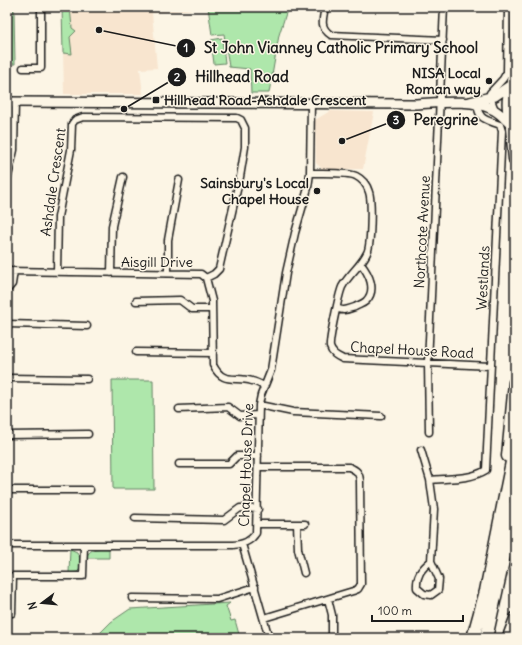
<svg xmlns="http://www.w3.org/2000/svg" width="522" height="645" font-family="Delius,sans-serif">
  <rect width="100%" height="100%" fill="#fcf5e5"/>
  <filter id="ink" filterUnits="userSpaceOnUse"><feTurbulence type="fractalNoise" baseFrequency=".025" numOctaves="2"/><feDisplacementMap in="SourceGraphic" scale="8" xChannelSelector="R" yChannelSelector="G"/><feConvolveMatrix kernelMatrix="1 2 1 2 8 2 1 2 1" color-interpolation-filters="sRGB"/></filter>
  <g filter="url(#ink)">
    <path fill="#f8e5cf" d="M62,7H194L193,9L152,13L157,68L140,69L143,94H64Z
      M330,111L374,112L363,169H322L316,163L315,120Z"/>
    <path fill="#aee7ab" stroke="#658264" d="M62,7H70L72,28L76,31L70,37L72,54L63,53Z
      M208,7H288L279,35L269,93H251L250,69L229,67L224,34L212,35Z
      M7,10H14L15,64H7Z
      M222,38L225,63L214,64L211,40Z
      M112,380H153L154,489H113Z
      M70,549L77,552L80,558V569L77,572L69,573Z
      M109,549V558H87C88,547 101,549 109,549Z
      M230,603L226,606L231,621L235,620L240,638H95L111,622L130,609Z"/>
    <g fill="none" stroke-linecap="round" stroke-linejoin="round">
      <g stroke="#1c1c1c" stroke-width="9">
        <path id="street" d="M325,7C323,19 319,27 331,35L443,40
          M23,68H41V7
          M495,110L490,97V93L503,79L507,72L508,7
          M310,173C319,173 350,172 356,176C362,179 367,185 369,192C372,200 371,246 367,253C361,266 349,274 342,287C339,294 329,340 330,347C332,354 337,356 343,359L491,366
          M7,181L14,150L15,102
          M7,271L201,274L206,278L212,301L213,365C223,385 234,376 252,381C256,382 260,384 264,386
          M57,272L58,217L71,150L72,124L75,120L83,117L237,118L241,120L245,128V147L240,177L219,269L214,274L206,278
          M111,273L112,226L123,177
          M168,273V240L179,180
          M7,290L12,284L14,271
          M136,301L180,300L192,309H212
          M337,308C343,312 348,309 355,307C358,305 363,304 366,301C377,290 369,274 361,264
          M7,324L87,326
          M136,352L213,353
          M7,378L87,379
          M259,405L293,412L381,416
          M179,409L228,407L240,416L258,415
          M429,432L428,363L444,7
          M7,435L88,434
          M421,450L430,480L434,509L431,561L439,579L438,590L431,595L424,594L417,588C416,576 421,569 431,561
          M179,464H229L237,456H258
          M258,467H349C356,470 359,472 360,480L361,584L358,589L353,591L264,618
          M430,480C449,478 470,480 486,470L502,131L500,125C485,119 478,120 477,102
          M7,490H90
          M135,518L224,520L240,508L258,509
          M258,524H305
          M297,524L298,549L304,573
          M7,534V545
          M242,544L269,638
          M7,545H233C243,544 250,542 256,533L259,405L261,395L271,370L286,273L295,233L308,188L310,173L311,103
          M132,598L217,599L255,587
          M328,599L332,615V638
          M12,613L13,576H83L84,545"/>
      </g>
      <g stroke="#1c1c1c" stroke-width="12">
        <path id="secondary" d="M7,102L414,104C438,103 472,98 494,110C500,113 505,119 510,124
          M470,102L495,96L511,85
          M510,123C506,107 505,93 515,78
          M507,638L515,617"/>
      </g>
      <g stroke="#1c1c1c" stroke-width="15">
        <path id="highway" d="M513,81L515,70
          M512,128L515,159
          M508,456L515,383
          M473,638L486,591L515,447
          M486,638L515,506"/>
      </g>
      <use href="#street" stroke="#fcf5e5" stroke-width="6"/>
      <use href="#secondary" stroke="#fcf5e5" stroke-width="9"/>
      <use href="#highway" stroke="#fcf5e5" stroke-width="12"/>
    </g>
  </g>
  <g fill="#1c1c1c" stroke="#fcf5e5" stroke-width="1.5">
    <circle cx="489" cy="81" r="4"/>
    <rect x="152" y="96" width="8" height="8" rx="2"/>
    <circle cx="317" cy="191" r="4"/>
  </g>
  <g text-anchor="middle" stroke-width="3" stroke-linejoin="round" paint-order="stroke">
    <g font-size="14" font-weight="bold" fill="#1c1c1c" stroke="#fcf5e5" text-anchor="end">
      <text x="481" y="78">NISA Local<tspan x="481" dy="16">Roman way</tspan></text>
      <text x="164" y="105" text-anchor="start">Hillhead Road-Ashdale Crescent</text>
      <text x="309" y="188">Sainsbury's Local<tspan x="309" dy="16">Chapel House</tspan></text>
    </g>
    <g font-size="14" fill="#1c1c1c" stroke="#fcf5e5">
      <text transform="translate(53 182) rotate(-82)" y="5">Ashdale Crescent</text>
      <text transform="translate(422 232) rotate(-87)" y="5">Northcote Avenue</text>
      <text x="157" y="267">Aisgill Drive</text>
      <text transform="translate(483 278) rotate(-87)" y="5">Westlands</text>
      <text transform="translate(412 350) rotate(3)" y="5">Chapel House Road</text>
      <text transform="translate(246 465) rotate(-88)" y="5">Chapel House Drive</text>
    </g>
  </g>
  <path fill="none" stroke="#1c1c1c" stroke-width="1.5" d="M99 30L186 48M124 109L177 77M342 141L396 120"/>
  <g fill="#1c1c1c" stroke="#fcf5e5" stroke-width="1.5">
    <circle cx="99" cy="30" r="4"/>
    <circle cx="124" cy="109" r="4"/>
    <circle cx="342" cy="141" r="4"/>
    <circle cx="186" cy="48" r="10"/>
    <circle cx="177" cy="77" r="10"/>
    <circle cx="396" cy="120" r="10"/>
  </g>
  <g font-size="12" text-anchor="middle" font-weight="bold" fill="#fff">
    <text x="186" y="52">1</text>
    <text x="177" y="81">2</text>
    <text x="396" y="124">3</text>
  </g>
  <g font-size="15" text-anchor="middle" font-weight="bold" fill="#1c1c1c" stroke="#fcf5e5" stroke-width="3" stroke-linejoin="round" paint-order="stroke">
    <text x="341" y="53">St John Vianney Catholic Primary School</text>
    <text x="242" y="82">Hillhead Road</text>
    <text x="446" y="125">Peregrine</text>
  </g>
  <rect width="522" height="645" fill="none" stroke="#fcf5e5" stroke-width="24"/>
  <rect x="12" y="12" width="498" height="621" fill="none" stroke="#1c1c1c" stroke-width="1.5" filter="url(#ink)"/>
  <g transform="translate(42 603) rotate(254)" stroke="#fcf5e5" stroke-width="3" paint-order="stroke">
  <path d="M0-3L7 15L0 10L-7 15Z" fill="#1c1c1c"/>
  <text y="-6" font-size="11" font-weight="bold" text-anchor="middle" fill="#1c1c1c">N</text>
  </g>
  <path d="M372 615v6h91v-6" fill="none" stroke="#1c1c1c" stroke-width="2"/>
  <text x="378" y="615" font-size="12" fill="#1c1c1c" stroke="#fcf5e5" stroke-width="3" paint-order="stroke">100 m</text>
</svg>
